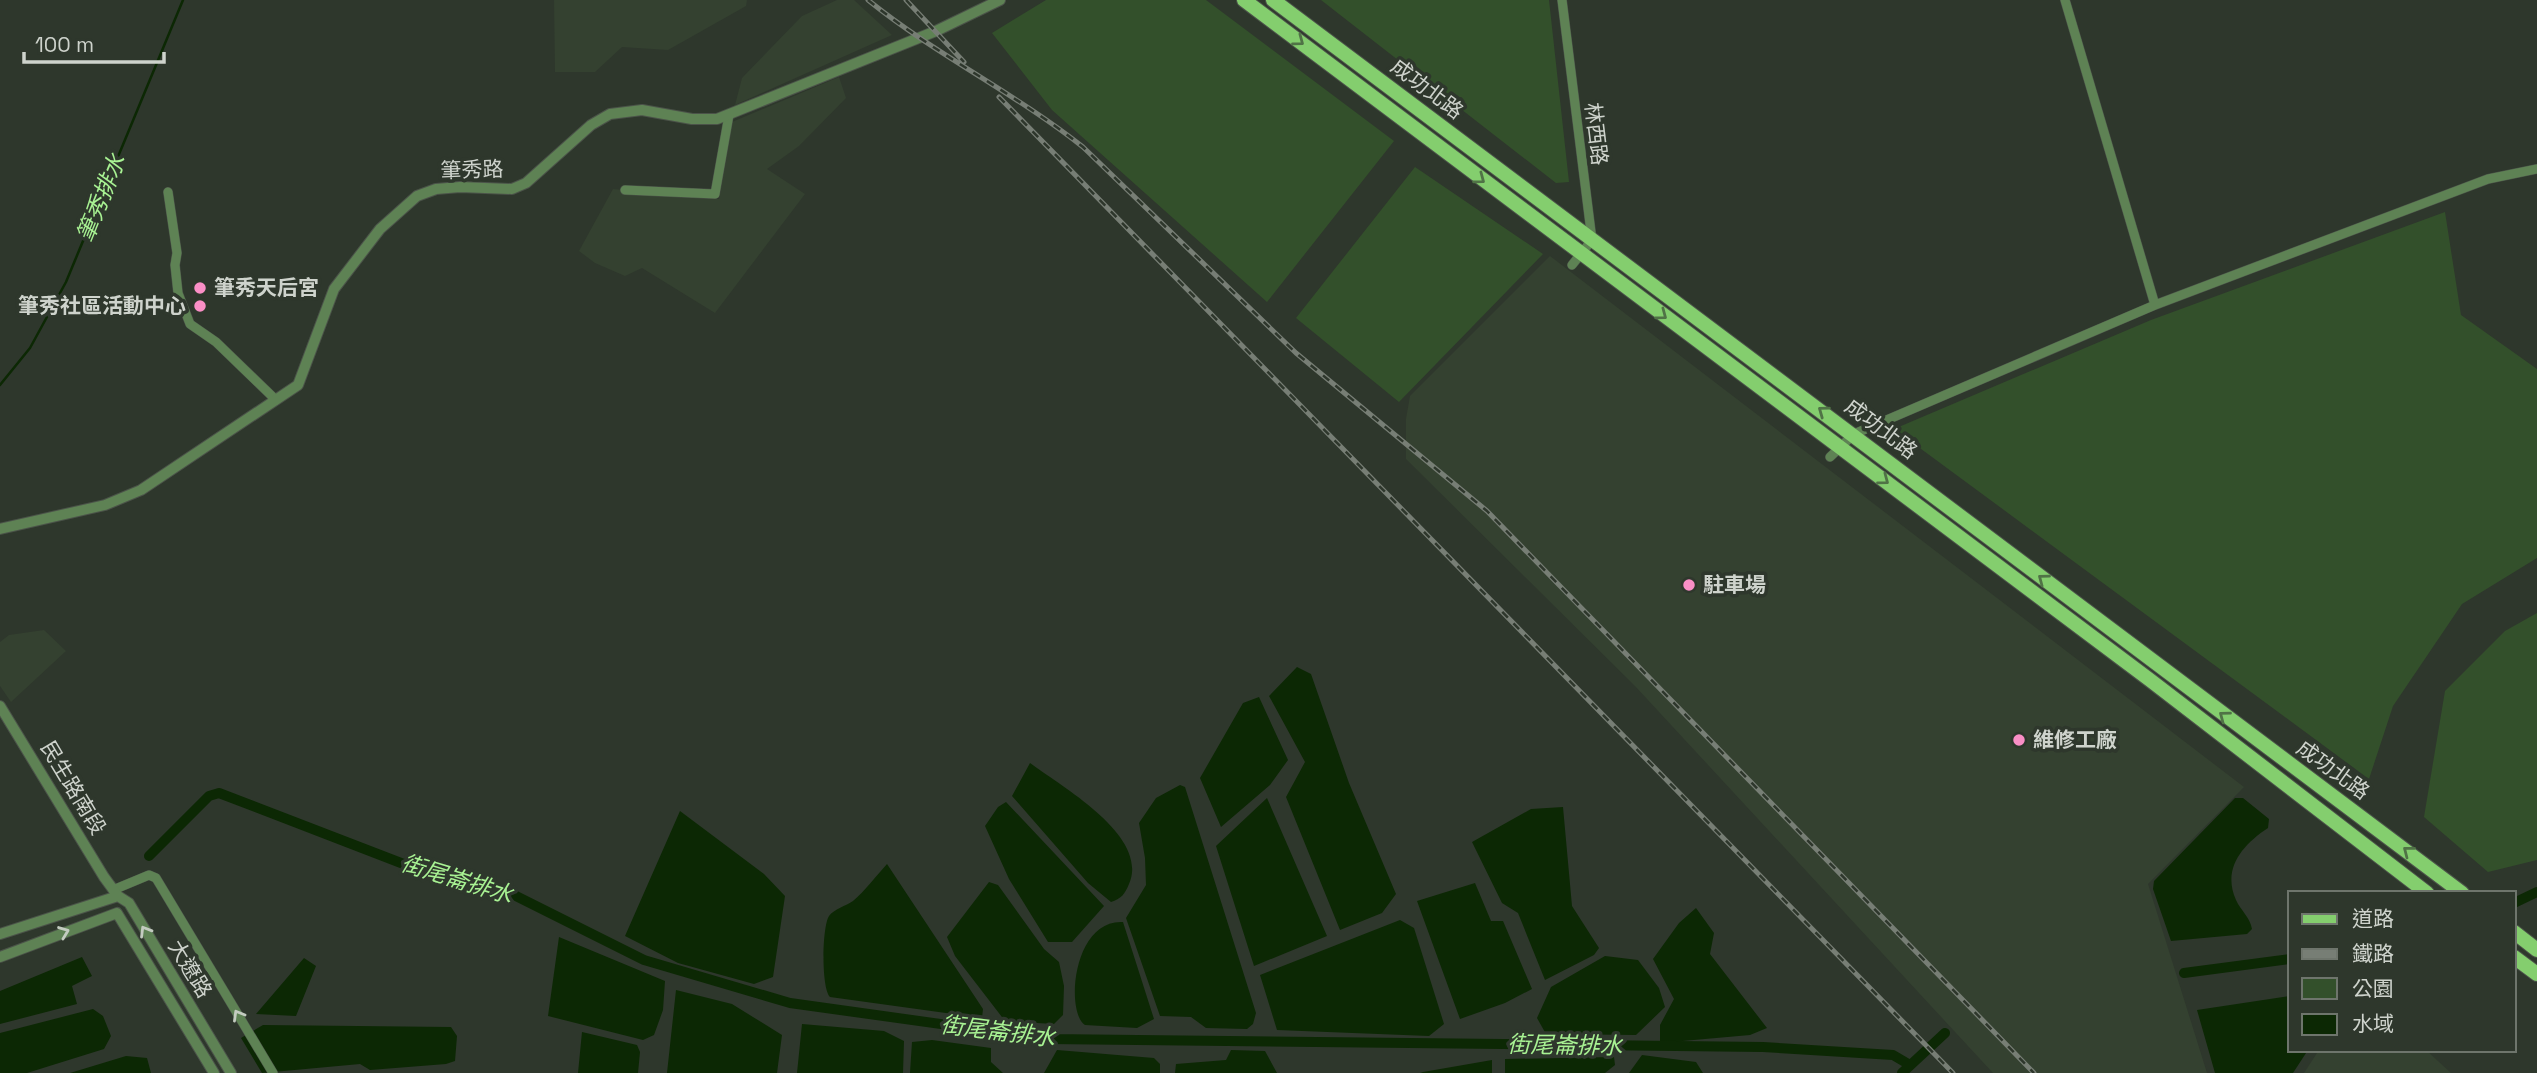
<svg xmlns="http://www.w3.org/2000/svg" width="2537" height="1073" font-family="'Space Grotesk','Noto Sans TC',sans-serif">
  <rect width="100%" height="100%" fill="#2e372c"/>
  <path fill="#344130" d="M554,0H747L746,6L668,50L622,47L595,72H555Z
    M837,0H854L892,35L735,105L742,78L802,16Z
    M839,77L846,98L799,146L767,169L805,194L715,313L642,268L625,276L595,263L579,251L613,189L719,199L732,122Z
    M1550,256L2244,787L2148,884L2207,1073H1993L1635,686L1406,459V419L1410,396Z
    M44,630L66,651L11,702L0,686V642L9,635Z
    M2319,1050H2426L2451,1073H2304Z"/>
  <path fill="#33502b" d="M1046,0H1206L1394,141L1267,302L1052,110L992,33Z
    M1321,0H1549L1569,182L1556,183Z
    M1415,167L1543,254L1399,402L1296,318Z
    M2445,212L2461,315L2537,369V558L2462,604L2393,706L2369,779L1894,429L2151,320Z
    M2537,613V860L2488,872L2424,817L2445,691L2505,631Z"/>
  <path fill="#0c2804" d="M1297,667L1311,674L1349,783L1396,894L1382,913L1340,930L1286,797L1305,762L1269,696Z
    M1259,697L1288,760L1270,785L1221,827L1200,778L1243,703Z
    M1030,763C1062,787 1150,836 1129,884C1125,894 1121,899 1111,902L1088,883L1012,796Z
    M1180,785L1185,787L1256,1013L1253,1024L1247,1029L1206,1028L1191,1017L1160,1016L1126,918L1146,885L1145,858L1139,823L1156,798Z
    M1267,798L1327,936L1254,966L1216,846Z
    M2235,798H2243L2269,819L2268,828C2242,845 2222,869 2236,900C2241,911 2250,917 2252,929L2247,934L2171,941L2153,889L2154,881Z
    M1006,802L1104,906L1072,942H1048L1009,879L985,826L998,807Z
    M1563,807L1572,906L1599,948L1594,955L1545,980L1518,913L1502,903L1472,842L1531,809Z
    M680,811L764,874L785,896L773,977L754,984L678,963L625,936Z
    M887,864L983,1009L982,1018L830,997C821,987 822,927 829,916C834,909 846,906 853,901C865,891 876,876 887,864Z
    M989,882L998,885L1044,949L1059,962L1064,986L1063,1015L1054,1024L1005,1021L955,956L947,937Z
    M1475,883L1491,921H1503L1532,989L1505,1003L1460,1019L1417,901Z
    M1696,908L1714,933L1710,954L1767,1028L1750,1035L1660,1043V1025L1674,999L1653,959L1679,923Z
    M1400,920L1414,928L1444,1024L1429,1036L1277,1030L1260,975Z
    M1123,922L1154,1019L1137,1028L1085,1025C1065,1012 1073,919 1123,922Z
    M559,937L665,981L663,1010L654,1035L643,1040L548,1016Z
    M1605,956L1638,960L1659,988L1665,1007L1636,1035L1546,1034L1537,1018L1551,987Z
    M82,957L92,976L72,986L77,1004L0,1024V991Z
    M304,958L316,966L296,1016L256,1014Z
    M676,990L732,1004L782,1035L777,1073H667Z
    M2290,996V1050H2308L2293,1073H2215L2197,1010Z
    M93,1009L103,1016L111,1036L104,1049L27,1073H0V1033Z
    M802,1024L884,1031L904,1041L903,1073H797Z
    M263,1025L451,1027L457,1036L455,1061L446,1064L370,1070L360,1064L262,1073L241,1038Z
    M582,1032L637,1045L640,1052L638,1073H578Z
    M932,1040L991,1048V1062L1003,1073H910L912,1042Z
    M1057,1050L1154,1058L1160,1064V1073H1044Z
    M1231,1050L1265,1051L1277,1073H1175L1176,1064L1226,1060Z
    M1642,1055L1696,1062L1703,1073H1629Z
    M126,1056L147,1058L151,1073H70Z
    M1614,1057L1615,1065L1605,1073H1505V1059Z
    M1492,1060V1073H1420L1423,1072Z"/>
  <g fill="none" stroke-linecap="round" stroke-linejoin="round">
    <path stroke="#0c2804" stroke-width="2.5" d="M0,385L30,348L66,282L183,0"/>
    <path stroke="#0c2804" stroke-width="10" d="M149,856L209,796L219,793L414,868L514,895L644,960L790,1003L1048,1039L1763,1047L1893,1055L1910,1065
      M2514,903L2537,892
      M2184,973L2290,959
      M1902,1073L1945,1033"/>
    <g stroke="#4b5349" stroke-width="10">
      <path id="minor" d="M1562,0L1592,240L1572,265
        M2065,0L2155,305
        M625,190L715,194L729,115
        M168,192L177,253L175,265L178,293L190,324L216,342L276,400
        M1830,457L1854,434L2155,305L2488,179L2537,169
        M113,890L149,875L156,878L273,1073"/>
    </g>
    <g stroke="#4b5349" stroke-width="12">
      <path id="tertiary" d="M0,529L105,505L141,490L298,385L334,289L380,229L417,196L436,189L460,187L512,189L526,183L591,125L610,114L642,110L692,119H717L936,31L1000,0
        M0,706L104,877L118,896L129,903L231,1073
        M0,934L118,896
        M0,957L117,913L214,1073"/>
    </g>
    <g stroke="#4b5349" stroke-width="16">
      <path id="primary" d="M1244,0L2150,680L2427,893
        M1273,0L2462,893
        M2514,932L2537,950
        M2514,957L2537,974"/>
    </g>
    <use href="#minor" stroke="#5e8254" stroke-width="9"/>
    <use href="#tertiary" stroke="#5e8254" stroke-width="10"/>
    <use href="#primary" stroke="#84ce6e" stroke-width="14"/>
    <g stroke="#777e75" stroke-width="5">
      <path id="rail" d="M868,0C936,55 1015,93 1083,147L1296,353L1487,511L2034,1073
        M906,0L964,62
        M999,97L1953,1073"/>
    </g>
    <use href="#rail" stroke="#2e372c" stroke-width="2.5" stroke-dasharray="8" stroke-linecap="butt"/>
  </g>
  <defs><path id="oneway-chevron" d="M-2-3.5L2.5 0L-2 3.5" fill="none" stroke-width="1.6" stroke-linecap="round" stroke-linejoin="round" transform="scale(1.75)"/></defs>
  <g stroke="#507346">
    <use href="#oneway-chevron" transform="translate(1299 41) rotate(37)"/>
    <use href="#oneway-chevron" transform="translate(1480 179) rotate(37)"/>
    <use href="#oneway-chevron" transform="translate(1662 315) rotate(37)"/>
    <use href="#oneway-chevron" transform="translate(1823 411) rotate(-144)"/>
    <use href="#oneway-chevron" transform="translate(1884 480) rotate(37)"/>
    <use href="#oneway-chevron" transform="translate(2043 579) rotate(-143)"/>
    <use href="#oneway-chevron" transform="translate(2224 716) rotate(-143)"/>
    <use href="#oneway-chevron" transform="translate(2408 851) rotate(-142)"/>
  </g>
  <g stroke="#c3cbc0">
    <use href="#oneway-chevron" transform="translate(145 931) rotate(-121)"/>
    <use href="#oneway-chevron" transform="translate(64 932) rotate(-21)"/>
    <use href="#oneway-chevron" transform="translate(238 1015) rotate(-120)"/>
  </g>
  <g fill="#fa8fc6" stroke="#2e372c" stroke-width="2.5">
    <circle cx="200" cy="288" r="7"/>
    <circle cx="200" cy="306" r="7"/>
    <circle cx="1689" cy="585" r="7"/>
    <circle cx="2019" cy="740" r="7"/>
  </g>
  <g text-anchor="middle" stroke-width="7" stroke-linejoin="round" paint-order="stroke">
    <g font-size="21" fill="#ced3cc" stroke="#2e372c">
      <text transform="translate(1427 89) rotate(37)" y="7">成功北路</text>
      <text transform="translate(1596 134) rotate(83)" y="7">林西路</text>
      <text transform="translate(472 170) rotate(-2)" y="7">筆秀路</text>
      <text transform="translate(1881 429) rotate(37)" y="7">成功北路</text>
      <text transform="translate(2333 770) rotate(36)" y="7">成功北路</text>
      <text transform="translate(73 788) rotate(59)" y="7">民生路南段</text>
      <text transform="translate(190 969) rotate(59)" y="7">大遼路</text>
    </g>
    <g font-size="21" font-weight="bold" fill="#ced3cc" stroke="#2e372c" text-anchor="start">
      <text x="214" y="295">筆秀天后宮</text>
      <text x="186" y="313" text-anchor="end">筆秀社區活動中心</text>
      <text x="1703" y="592">駐車場</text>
      <text x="2033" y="747">維修工廠</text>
    </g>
    <g font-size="23" font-style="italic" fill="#a8f293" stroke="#2e372c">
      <text transform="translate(101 198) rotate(-68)" y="8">筆秀排水</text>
      <text transform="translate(457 879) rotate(17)" y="8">街尾崙排水</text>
      <text transform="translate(998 1031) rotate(7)" y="8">街尾崙排水</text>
      <text transform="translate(1565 1045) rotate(1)" y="8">街尾崙排水</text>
    </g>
  </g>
  <rect x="2288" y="891" width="228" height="161" fill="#2e372c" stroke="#6e756c" stroke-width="2"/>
  <rect x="2302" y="914" width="35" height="10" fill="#84ce6e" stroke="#6e756c" stroke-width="2"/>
  <text x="2352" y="926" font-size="21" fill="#ced3cc">道路</text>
  <rect x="2302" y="949" width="35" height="10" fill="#777e75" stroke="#6e756c" stroke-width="2"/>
  <text x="2352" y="961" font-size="21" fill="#ced3cc">鐵路</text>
  <rect x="2302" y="978" width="35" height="21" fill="#33502b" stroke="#6e756c" stroke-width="2"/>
  <text x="2352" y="996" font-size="21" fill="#ced3cc">公園</text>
  <rect x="2302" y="1014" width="35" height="21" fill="#0c2804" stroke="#6e756c" stroke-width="2"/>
  <text x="2352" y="1031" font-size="21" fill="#ced3cc">水域</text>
  <path d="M24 52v10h140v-10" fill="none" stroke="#ced3cc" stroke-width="3.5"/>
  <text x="35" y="52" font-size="21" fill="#ced3cc" stroke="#2e372c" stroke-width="5" paint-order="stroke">100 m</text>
</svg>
